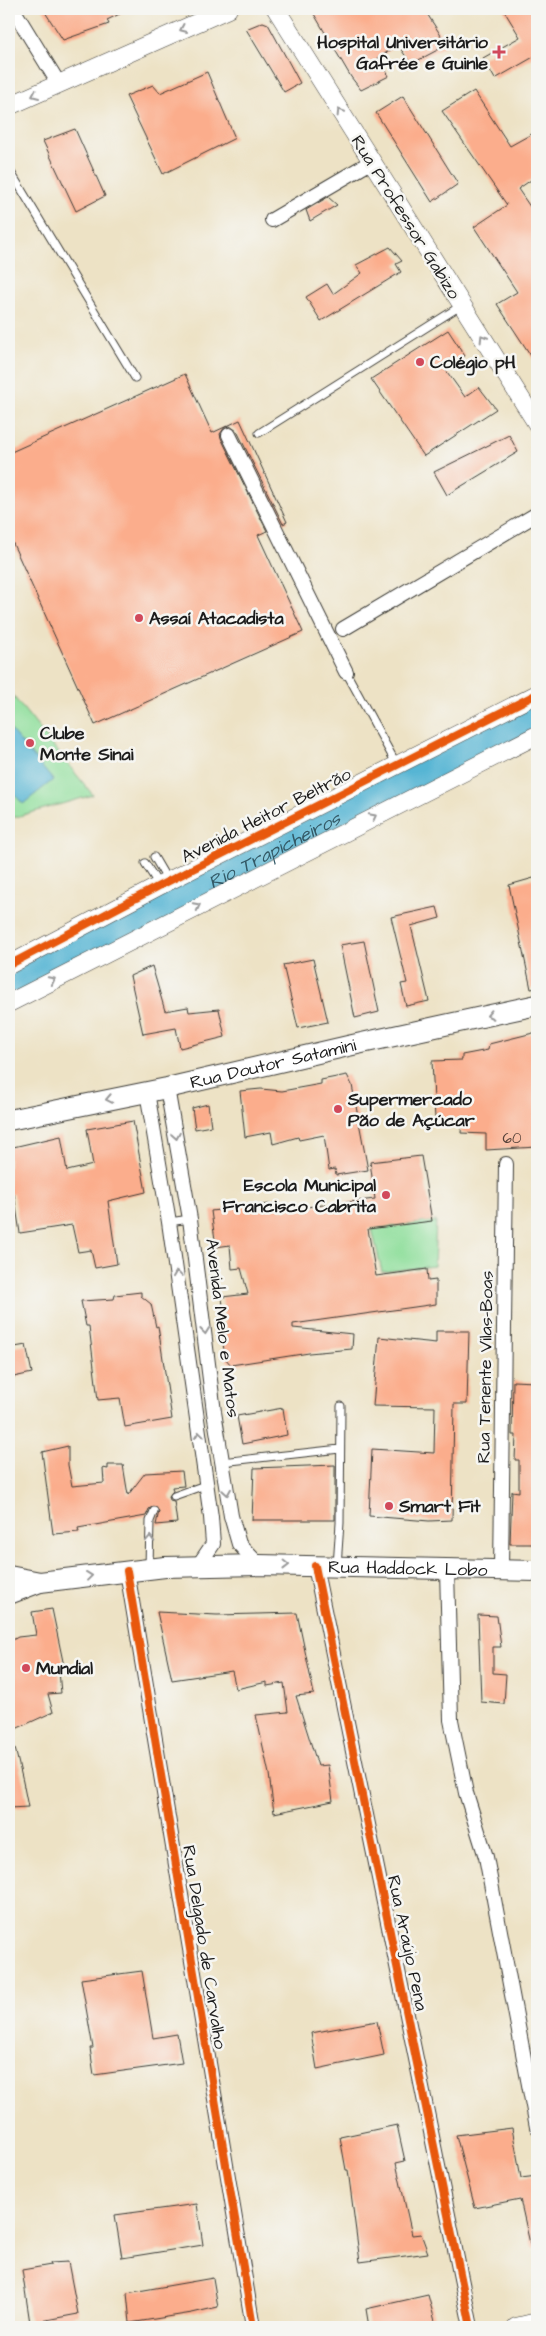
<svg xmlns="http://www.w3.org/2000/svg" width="546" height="2336" font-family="'Architects Daughter',sans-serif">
  <rect width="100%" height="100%" fill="#f6f6f2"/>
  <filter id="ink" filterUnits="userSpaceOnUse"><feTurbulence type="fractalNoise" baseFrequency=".02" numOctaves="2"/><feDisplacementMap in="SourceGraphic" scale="10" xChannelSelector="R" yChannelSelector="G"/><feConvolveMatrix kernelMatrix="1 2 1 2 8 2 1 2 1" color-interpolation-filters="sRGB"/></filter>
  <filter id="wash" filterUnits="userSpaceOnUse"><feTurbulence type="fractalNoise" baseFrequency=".0096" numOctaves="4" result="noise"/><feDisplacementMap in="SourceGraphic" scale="20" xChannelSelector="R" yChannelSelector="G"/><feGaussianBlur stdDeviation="1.12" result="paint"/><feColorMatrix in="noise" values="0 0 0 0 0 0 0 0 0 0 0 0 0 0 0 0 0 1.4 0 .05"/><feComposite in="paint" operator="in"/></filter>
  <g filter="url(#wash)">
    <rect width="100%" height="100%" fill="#ede2c5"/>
    <path fill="#91df9d" stroke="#567e5c" d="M9,691L93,795L9,819Z
      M436,1221L434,1266L382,1272L372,1229Z"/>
    <path fill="#56b5d4" stroke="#396878" d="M9,728L53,780L23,804L9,788Z"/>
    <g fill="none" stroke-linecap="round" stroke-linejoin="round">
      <path stroke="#56b5d4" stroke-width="31" id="s1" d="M9,986L537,714"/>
    </g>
    <g id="blocks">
      <path fill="#fbad8c" d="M43,9H130L107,20L109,24L63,40Z
        M328,9H424L447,45L411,64L398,45L378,58L389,76L361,90L351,77L314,14Z
        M503,9H537V55L495,79L483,58L520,37Z
        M263,22L268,24L300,83L284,92L246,29Z
        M207,72L235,138L163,174L126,96L153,85L160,93Z
        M474,91L510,146L537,131V176L518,189L537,217V365L497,304L517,292L474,227L507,205L442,111Z
        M403,96L458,184L432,202L376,113Z
        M75,129L105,196L76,211L43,141Z
        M328,197L337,205L310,221L306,210Z
        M390,247L402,261L396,264L401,272L321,321L306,297L327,284L333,294L362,273L356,265Z
        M448,330L465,356L445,369L465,397L479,387L496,409L424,456L371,379Z
        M185,374L212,433L240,420L287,522L283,524L237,431L230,426L225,427L220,434L221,438L267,531L258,535L303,632L95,725L9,535V453Z
        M509,435L518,452L447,495L434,472Z
        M537,877V888L535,890L537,898V988L531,989L509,885Z
        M437,907L440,918L411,926L429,1001L406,1006L401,984L407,983L391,917Z
        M364,941L379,1012L355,1018L340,945Z
        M313,959L328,1022L298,1028L283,965Z
        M152,966L165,1011L188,1007L189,1012L219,1009L225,1037L180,1048L176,1028L143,1034L130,976Z
        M537,1032V1147L486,1150V1134L461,1133L462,1118L435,1119L432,1061L462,1060V1055L488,1050L489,1044Z
        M347,1075L352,1085L368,1170L336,1175L335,1169L329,1170L324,1135L299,1140L298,1137L273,1144L271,1132L245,1137L240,1091L261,1089L282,1091L321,1084V1080Z
        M208,1104L211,1126L195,1129L192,1108Z
        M133,1121L146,1192L108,1201L117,1264L95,1268L91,1250L78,1252L72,1225L20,1233L14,1194H9V1148L61,1136L67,1171L93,1165L87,1129Z
        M421,1156L432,1221L368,1229L376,1276L427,1269L428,1281L436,1280V1304L293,1324V1328L353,1334L352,1349L309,1353L231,1365L225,1358L223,1343L226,1333L222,1297L248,1294L241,1268L232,1269L230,1245L216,1247L211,1211L279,1203L280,1210L375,1199L370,1162Z
        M141,1292V1296L151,1304L156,1327L158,1326L172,1419L125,1427L120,1398L98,1400L89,1326H86L81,1301L114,1299L115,1295Z
        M436,1331H469L467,1404H454L452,1520L429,1521L369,1516L372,1449L434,1453L435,1407L373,1406L379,1337L436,1343Z
        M26,1345L32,1373L9,1378V1348Z
        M513,1381L535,1382L536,1393H537V1526H535L534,1544H510L512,1491L519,1492V1460H515L516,1435H512Z
        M283,1408L287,1435L242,1444L237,1416Z
        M68,1446V1465L72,1486L104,1483L103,1468L108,1469V1465H123L128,1495L145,1473L182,1471L184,1486L172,1487L173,1491L169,1496L170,1500L174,1501L177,1523L156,1525L159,1511L154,1506L149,1509L146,1516L78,1528L79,1532L53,1534L42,1452Z
        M335,1465V1520H252L254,1468Z
        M52,1609L65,1671H59L61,1693L48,1694L53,1712L9,1732V1642L18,1637L36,1635L32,1612Z
        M157,1612L217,1615L297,1613L314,1694L296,1696L318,1766L328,1765L333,1801L274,1813L269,1774L256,1715L288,1712L284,1683L267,1686V1682L236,1689L232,1671L172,1680Z
        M478,1615L497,1616L501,1647H493V1673L506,1674L504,1704L481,1702Z
        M15,1748L23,1782L28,1807L9,1808V1749Z
        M142,1971L153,2038L177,2034L182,2063L94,2075L90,2048H93L81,1979Z
        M377,2021L384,2055L317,2069L311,2033Z
        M397,2125L405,2161L396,2163L412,2235L421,2234L428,2253L360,2262L348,2170H346L340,2137Z
        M512,2128L521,2178L537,2176V2247L531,2248L520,2199L475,2208L456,2135Z
        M197,2204L203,2245L122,2258L115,2215Z
        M68,2262L78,2314L30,2323L22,2270L51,2265L50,2263Z
        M213,2278L218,2307L192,2313L130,2323L127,2293Z
        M428,2295L436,2325L425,2327H369L366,2309Z"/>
    </g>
  </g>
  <g filter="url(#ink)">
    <use href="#blocks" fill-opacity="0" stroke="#3b3a35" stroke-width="1"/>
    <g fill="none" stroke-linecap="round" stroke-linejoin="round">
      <g stroke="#3b3a35" stroke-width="9">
        <path id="service" d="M9,169L135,378
          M259,433L462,305
          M346,672L397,765
          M154,857L168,881
          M145,863L159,885
          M169,1222L190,1219
          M222,1462L340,1449
          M174,1496L205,1485
          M337,1566L340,1523L341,1406
          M149,1568L150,1521L154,1511"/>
      </g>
      <g stroke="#3b3a35" stroke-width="16">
        <path id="minor" d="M13,9L59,84
          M272,220L371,162
          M229,435L346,672
          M343,629L537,514
          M167,1088L190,1219L214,1412L231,1516L239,1544L259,1565
          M147,1092L169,1222L211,1517L213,1544L198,1566
          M315,1566L471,2327
          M447,1570L451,1720L466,1793L486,1857L537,2127
          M501,1570L506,1164
          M127,1571L253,2327"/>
      </g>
      <g stroke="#3b3a35" stroke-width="19">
        <path id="tertiary" d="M276,9L537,424
          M9,106L228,9
          M9,965L159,886L537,694
          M9,1003L537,735
          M516,2327L537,2322"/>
      </g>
      <g stroke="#3b3a35" stroke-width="22">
        <g id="secondary">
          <path id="s2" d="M9,1120L167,1088L348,1046L537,1005"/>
          <path d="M9,1576L40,1582"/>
          <path id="s3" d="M9,1594L40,1582L165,1567L259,1565L537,1571"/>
        </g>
      </g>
      <use href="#service" stroke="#fff" stroke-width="7"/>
      <use href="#minor" stroke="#fff" stroke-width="14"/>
      <use href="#tertiary" stroke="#fff" stroke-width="18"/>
      <use href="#secondary" stroke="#fff" stroke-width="20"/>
      <g stroke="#f6f6f2" stroke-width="11">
        <path id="cycleway" d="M9,965L159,886L537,694
          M315,1566L471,2327
          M127,1571L253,2327"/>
      </g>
      <use href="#cycleway" stroke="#e8590c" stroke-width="8"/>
    </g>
    <defs><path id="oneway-chevron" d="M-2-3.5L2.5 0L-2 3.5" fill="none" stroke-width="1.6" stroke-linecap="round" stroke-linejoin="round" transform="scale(1.25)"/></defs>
    <g stroke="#999">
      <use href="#oneway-chevron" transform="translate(183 29) rotate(156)"/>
      <use href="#oneway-chevron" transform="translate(35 95) rotate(156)"/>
      <use href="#oneway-chevron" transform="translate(340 112) rotate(-122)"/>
      <use href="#oneway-chevron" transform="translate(483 338) rotate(-122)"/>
      <use href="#oneway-chevron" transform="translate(373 817) rotate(-27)"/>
      <use href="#oneway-chevron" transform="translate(197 906) rotate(-27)"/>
      <use href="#oneway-chevron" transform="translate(52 980) rotate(-27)"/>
      <use href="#oneway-chevron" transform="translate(490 1015) rotate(168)"/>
      <use href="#oneway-chevron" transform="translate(109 1099) rotate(169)"/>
      <use href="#oneway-chevron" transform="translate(176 1136) rotate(80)"/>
      <use href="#oneway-chevron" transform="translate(177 1274) rotate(-98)"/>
      <use href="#oneway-chevron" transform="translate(205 1331) rotate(83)"/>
      <use href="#oneway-chevron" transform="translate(199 1435) rotate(-97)"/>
      <use href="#oneway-chevron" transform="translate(227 1492) rotate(81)"/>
      <use href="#oneway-chevron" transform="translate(150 1539) rotate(-88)"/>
      <use href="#oneway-chevron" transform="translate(286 1565) rotate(1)"/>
      <use href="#oneway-chevron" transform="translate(89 1576) rotate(-7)"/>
    </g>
  </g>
  <g fill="#d1495b" stroke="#f6f6f2" stroke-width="2">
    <path d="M496.5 44.5h5v5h5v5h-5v5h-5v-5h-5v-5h5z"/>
    <circle cx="420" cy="362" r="5"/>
    <circle cx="139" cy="618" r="5"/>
    <circle cx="30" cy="743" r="5"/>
    <circle cx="338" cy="1109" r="5"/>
    <circle cx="386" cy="1195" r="5"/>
    <circle cx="389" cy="1506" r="5"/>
    <circle cx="26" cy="1668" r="5"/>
  </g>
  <g text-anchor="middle" stroke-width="5" stroke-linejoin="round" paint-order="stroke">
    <g font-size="15" fill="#544038">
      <text x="512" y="1143">60</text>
    </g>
    <g font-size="18" font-weight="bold" fill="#1c1c1c" stroke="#f6f6f2" text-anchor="start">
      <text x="488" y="48" text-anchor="end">Hospital Universitário<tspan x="488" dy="21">Gafrée e Guinle</tspan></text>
      <text x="430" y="368">Colégio pH</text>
      <text x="149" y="624">Assaí Atacadista</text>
      <text x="40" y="739">Clube<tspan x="40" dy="21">Monte Sinai</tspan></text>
      <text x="348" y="1105">Supermercado<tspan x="348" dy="21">Pão de Açúcar</tspan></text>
      <text x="376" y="1191" text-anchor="end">Escola Municipal<tspan x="376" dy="21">Francisco Cabrita</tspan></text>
      <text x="399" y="1512">Smart Fit</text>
      <text x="36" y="1674">Mundial</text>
    </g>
    <g font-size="18" fill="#1c1c1c" stroke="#f6f6f2">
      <text transform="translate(406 217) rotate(58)" y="6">Rua Professor Gabizo</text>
      <text transform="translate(266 815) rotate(-27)" y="6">Avenida Heitor Beltrão</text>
      <text dy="6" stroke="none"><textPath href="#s2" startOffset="270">Rua Doutor Satamini</textPath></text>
      <text transform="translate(223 1328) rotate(83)" y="6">Avenida Melo e Matos</text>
      <text transform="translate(485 1367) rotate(-89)" y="6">Rua Tenente Vilas-Boas</text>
      <text dy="6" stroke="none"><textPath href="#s3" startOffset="402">Rua Haddock Lobo</textPath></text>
      <text transform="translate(408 1943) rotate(78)" y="6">Rua Araújo Pena</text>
      <text transform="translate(205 1947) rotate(81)" y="6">Rua Delgado de Carvalho</text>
    </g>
    <g font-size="19" font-style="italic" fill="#335966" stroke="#f6f6f2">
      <text dy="7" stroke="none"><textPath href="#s1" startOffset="298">Rio Trapicheiros</textPath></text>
    </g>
  </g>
  <rect width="546" height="2336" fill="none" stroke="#f6f6f2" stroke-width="30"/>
</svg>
